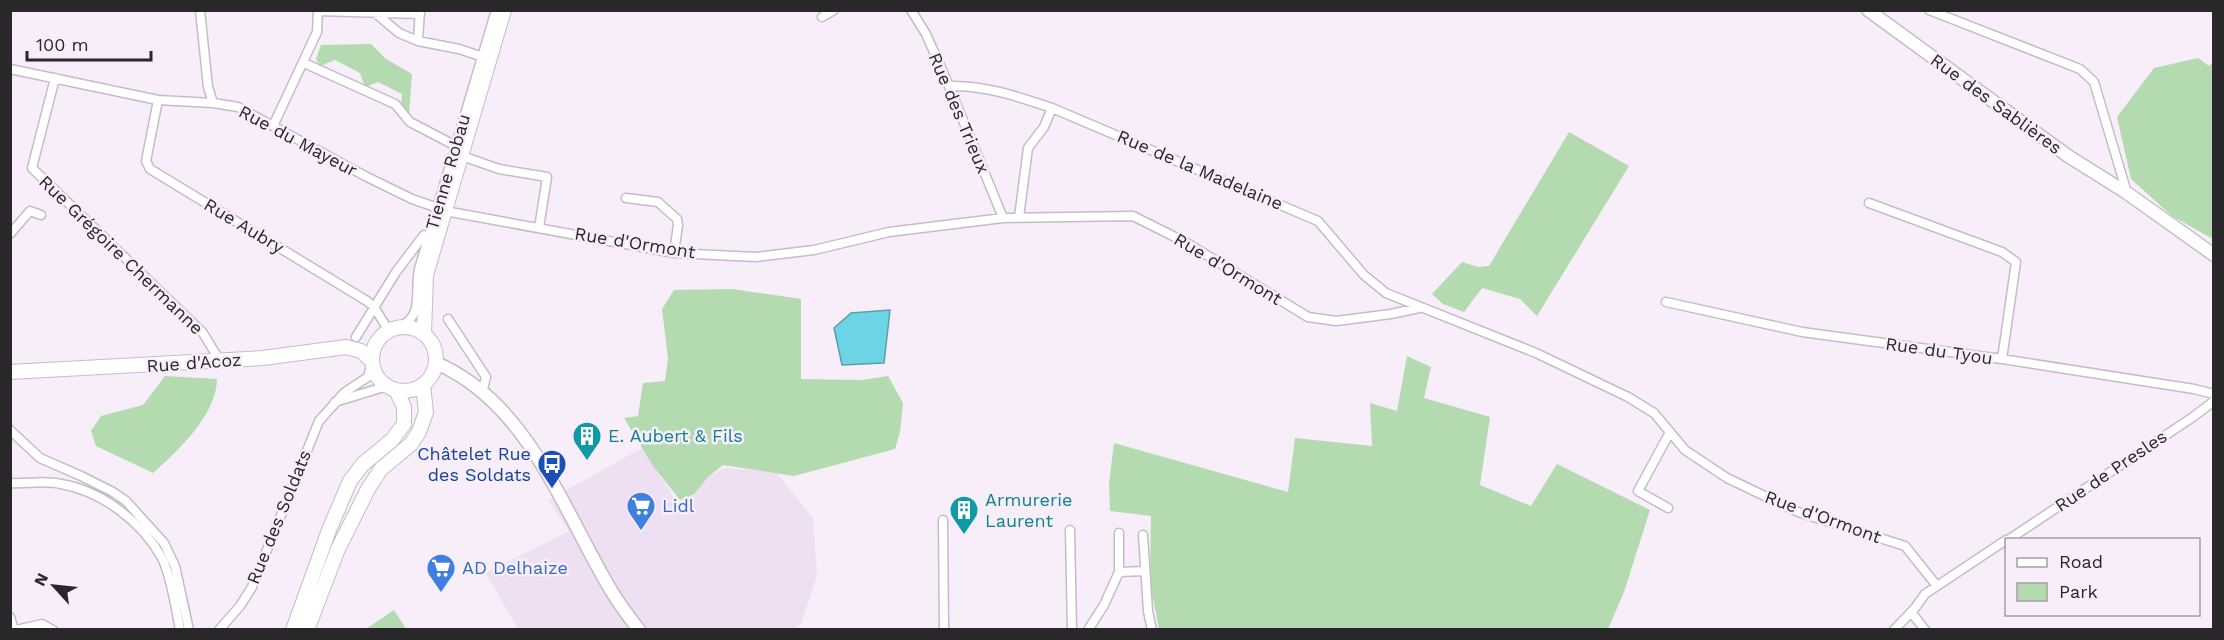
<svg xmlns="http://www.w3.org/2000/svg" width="2224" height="640" font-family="'Work Sans',sans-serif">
  <rect width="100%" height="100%" fill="#f7eefa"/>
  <path fill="#eee0f2" d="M642,448L679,505L708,477L724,468L776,472L813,518L817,576L801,624L794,629H518L486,573L569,531L548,500Z"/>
  <path fill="#b4dab0" d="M371,44L386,59L412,74L409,115L401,108L402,94L378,82L365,87L360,73L335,60L320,66L316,59L321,45Z
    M2198,58L2209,66L2213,62V239L2172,216L2131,179L2117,117L2154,68Z
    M1569,132L1629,166L1537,316L1520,299L1482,288L1464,312L1443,304L1432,294L1462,262L1478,267L1489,266Z
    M732,289L801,299V379L862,380L888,376L903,403L900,432L895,449L794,476L723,465L708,477L694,494L680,500L653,466L624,418L638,416L643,383L665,381L668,358L662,309L674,290Z
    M1407,356L1431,367L1424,398L1490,417L1480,485L1531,506L1557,464L1650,510L1624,592L1608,629H1159L1150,583L1151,516L1110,511L1109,484L1114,443L1288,492L1295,438L1372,446L1370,403L1397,411Z
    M165,376L217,379C217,414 178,451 153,473L96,446L91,431L101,416L143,405Z
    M394,610L406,629H366Z"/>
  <path fill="#6cd4e5" stroke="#58a0ad" stroke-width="1.5" d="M890,310L884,363L842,365L834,328L851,313Z"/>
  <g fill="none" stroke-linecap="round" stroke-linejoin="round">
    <g stroke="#c4bcc7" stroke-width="11">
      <path id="street" d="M200,10L208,87L213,103
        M911,10L926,34L949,86L1003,218
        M1929,10L2080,69L2094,82L2127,193
        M318,11L420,14
        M373,11L399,33L418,41L459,49L483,57
        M822,17L834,10
        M418,41L420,10
        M304,63L395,104L410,122L456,146
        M10,69L158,100L213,103L238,107L367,177L412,199L438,208
        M55,78L32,168L203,333L220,361
        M949,86C985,85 1019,97 1052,108L1318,221L1364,275L1386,293L1536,353L1628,397L1654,413L1685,450L1727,478L1798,512L1905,546L1937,586
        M158,100L146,161L150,169L367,301L374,307L389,331
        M273,126L317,32L318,10
        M462,156L499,169L547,177L539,228
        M626,198L658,202L677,219L678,225L674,253
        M1869,203L2002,252L2016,262L2002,359
        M445,211L674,253L756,257L814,250L889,232L1003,218L1133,216L1187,243L1308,317L1336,321L1391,314L1419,308
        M1019,217L1028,148L1044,127L1052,108
        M10,234L30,211L41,215
        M1666,302L1802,332L2002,359L2194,389L2214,394
        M448,319L486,377L482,393
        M399,327C425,315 414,293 419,269L496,10
        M356,337L396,272L424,235L429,237
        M335,402L387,386
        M10,430L40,458L81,476L113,492L126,501L164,543L175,566L189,630
        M10,483C27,484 45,480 61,484C102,491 142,522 162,558C171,575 176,610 180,630
        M1668,508L1638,491L1670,432
        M943,520L944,630
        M1070,530L1072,630
        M1143,535L1148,611L1152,630
        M2008,540L2193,417L2214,401
        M1119,572L1145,571
        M1911,612L1925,630
        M10,617L14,630
        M16,630L42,624L53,630
        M219,630L240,606L252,587L319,421L345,392L368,377L372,361
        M1088,630L1104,605L1119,572V533
        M1894,630L1915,608L1925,594L2006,540"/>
    </g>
    <g stroke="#c4bcc7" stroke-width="15">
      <path id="secondary" d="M1868,10L2068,156L2127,193L2214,255
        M436,363C529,403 563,511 612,592C620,605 629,617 639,630"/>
    </g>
    <g stroke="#c4bcc7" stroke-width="16">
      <path id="primary" d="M372 359a32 32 0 1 1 64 0a32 32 0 1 1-64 0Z
        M424,333L426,275L504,10
        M10,372L263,358L346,347L361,351L372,361
        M293,630L329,530L350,481L363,464L392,440L404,424V407L396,390
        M307,630L338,549L368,489L381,469L411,444L419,432L426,412L423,385"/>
    </g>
    <use href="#street" stroke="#fff" stroke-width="8"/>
    <use href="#secondary" stroke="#fff" stroke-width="12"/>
    <use href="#primary" stroke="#fff" stroke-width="14"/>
  </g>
  <defs>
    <g id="building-pin" transform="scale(1.5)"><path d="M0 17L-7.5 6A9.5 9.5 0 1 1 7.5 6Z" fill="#0f9aa8" stroke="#f7eefa"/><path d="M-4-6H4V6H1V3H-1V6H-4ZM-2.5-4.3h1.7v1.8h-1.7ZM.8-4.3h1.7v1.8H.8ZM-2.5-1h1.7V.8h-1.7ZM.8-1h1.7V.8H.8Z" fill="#fff"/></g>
    <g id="bus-pin" transform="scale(1.5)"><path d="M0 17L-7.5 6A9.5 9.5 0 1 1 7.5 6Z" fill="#1a4fb4" stroke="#f7eefa"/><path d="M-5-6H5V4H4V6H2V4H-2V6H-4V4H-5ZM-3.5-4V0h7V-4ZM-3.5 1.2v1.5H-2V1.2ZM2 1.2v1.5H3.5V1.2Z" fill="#fff"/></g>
    <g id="supermarket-pin" transform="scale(1.5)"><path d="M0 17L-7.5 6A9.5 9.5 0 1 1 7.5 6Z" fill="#3f7fe0" stroke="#f7eefa"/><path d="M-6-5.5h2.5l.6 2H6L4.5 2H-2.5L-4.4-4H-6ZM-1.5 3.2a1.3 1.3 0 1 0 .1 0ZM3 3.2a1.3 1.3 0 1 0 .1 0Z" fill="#fff"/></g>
  </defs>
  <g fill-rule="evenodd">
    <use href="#building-pin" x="587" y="436"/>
    <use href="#bus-pin" x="552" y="464"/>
    <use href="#supermarket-pin" x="641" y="506"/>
    <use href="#building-pin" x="964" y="510"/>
    <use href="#supermarket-pin" x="441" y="568"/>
  </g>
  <g text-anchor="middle" stroke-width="5" stroke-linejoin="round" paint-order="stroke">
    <g font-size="18" fill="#2a272b" stroke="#f7eefa">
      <text transform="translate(1996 104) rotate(36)" y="6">Rue des Sablières</text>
      <text transform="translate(959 113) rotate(67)" y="6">Rue des Trieux</text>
      <text transform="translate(298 141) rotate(28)" y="6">Rue du Mayeur</text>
      <text transform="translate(1200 170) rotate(23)" y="6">Rue de la Madelaine</text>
      <text transform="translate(448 172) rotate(-74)" y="6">Tienne Robau</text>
      <text transform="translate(244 226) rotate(31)" y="6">Rue Aubry</text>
      <text transform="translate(635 243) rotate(9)" y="6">Rue d'Ormont</text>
      <text transform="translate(121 255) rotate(44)" y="6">Rue Grégoire Chermanne</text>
      <text transform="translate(1228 269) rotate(31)" y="6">Rue d'Ormont</text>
      <text transform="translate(1939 351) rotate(8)" y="6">Rue du Tyou</text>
      <text transform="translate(194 363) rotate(-4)" y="6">Rue d'Acoz</text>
      <text transform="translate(2111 471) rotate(-34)" y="6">Rue de Presles</text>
      <text transform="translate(279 517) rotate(-68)" y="6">Rue des Soldats</text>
      <text transform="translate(1823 517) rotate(20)" y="6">Rue d'Ormont</text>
    </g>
    <g font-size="18" fill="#0d838f" stroke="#f7eefa" text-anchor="start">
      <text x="608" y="442">E. Aubert &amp; Fils</text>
      <text x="985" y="506">Armurerie<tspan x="985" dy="21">Laurent</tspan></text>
    </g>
    <g font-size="18" fill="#164399" stroke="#f7eefa" text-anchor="end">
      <text x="531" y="460">Châtelet Rue<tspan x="531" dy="21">des Soldats</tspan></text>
    </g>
    <g font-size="18" fill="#366cbe" stroke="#f7eefa" text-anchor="start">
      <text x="662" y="512">Lidl</text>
      <text x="462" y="574">AD Delhaize</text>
    </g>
  </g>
  <rect width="2224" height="640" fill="none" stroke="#2a272b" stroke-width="24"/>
  <rect x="2005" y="538" width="195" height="78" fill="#f7eefa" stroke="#a59ea7" stroke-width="1.5"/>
  <rect x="2017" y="558" width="30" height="9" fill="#ffffff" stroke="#a59ea7" stroke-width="1.5"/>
  <text x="2059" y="568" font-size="18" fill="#2a272b">Road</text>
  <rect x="2017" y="583" width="30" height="18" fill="#b4dab0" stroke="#a59ea7" stroke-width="1.5"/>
  <text x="2059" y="598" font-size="18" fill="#2a272b">Park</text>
  <g transform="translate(54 586) rotate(297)" stroke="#f7eefa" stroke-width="4.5" paint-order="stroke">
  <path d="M0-4.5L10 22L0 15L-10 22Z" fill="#2a272b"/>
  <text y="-9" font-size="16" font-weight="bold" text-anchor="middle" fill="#2a272b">N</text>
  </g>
  <path d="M27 51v9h124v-9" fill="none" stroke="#2a272b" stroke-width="3"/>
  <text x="36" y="51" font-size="18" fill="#2a272b" stroke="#f7eefa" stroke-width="4.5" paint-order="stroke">100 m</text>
</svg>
